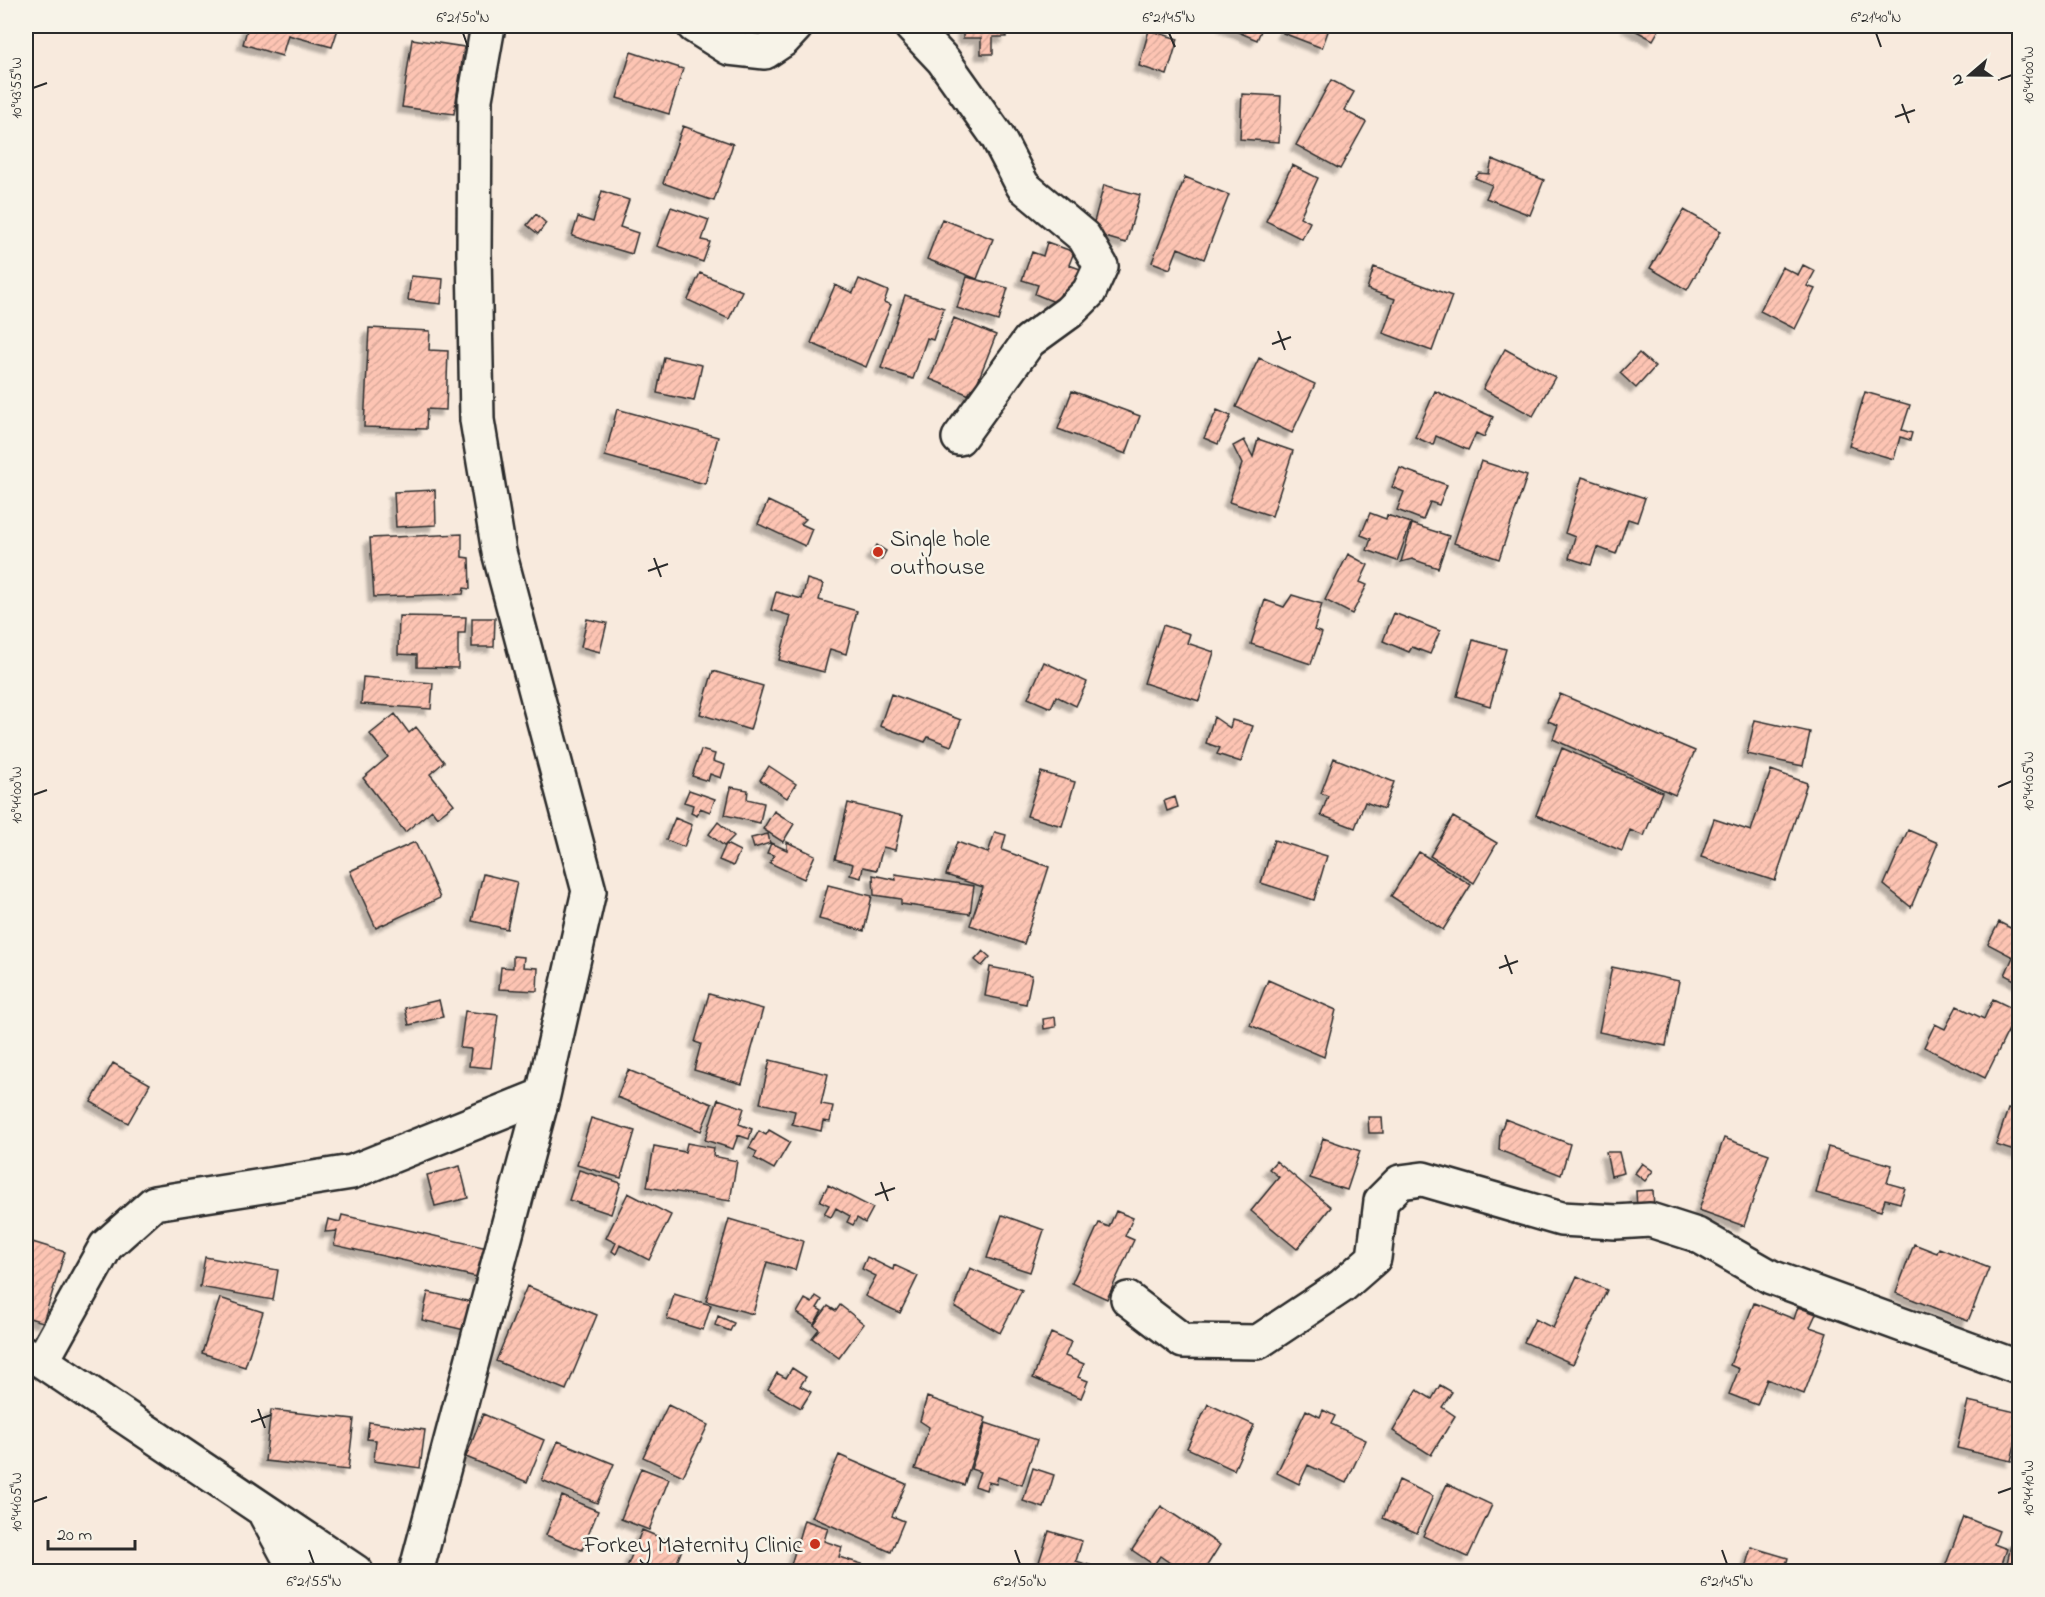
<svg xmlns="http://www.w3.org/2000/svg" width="2045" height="1597" font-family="'Indie Flower',sans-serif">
  <defs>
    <pattern id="building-hatch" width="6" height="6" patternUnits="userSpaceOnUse" patternTransform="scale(1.5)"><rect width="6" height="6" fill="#fdc4b3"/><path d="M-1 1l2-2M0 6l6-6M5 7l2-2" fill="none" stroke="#d9a99a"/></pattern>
    <filter id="shadow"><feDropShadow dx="-5.5" dy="5.5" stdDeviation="1.5" flood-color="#0004"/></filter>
  </defs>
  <rect width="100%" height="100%" fill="#f8eadd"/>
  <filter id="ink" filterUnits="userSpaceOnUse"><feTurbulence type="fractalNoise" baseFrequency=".0167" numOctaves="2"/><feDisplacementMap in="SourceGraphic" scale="12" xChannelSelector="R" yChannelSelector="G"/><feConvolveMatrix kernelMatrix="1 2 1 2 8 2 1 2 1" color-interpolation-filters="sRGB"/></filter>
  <g filter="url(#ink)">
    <path fill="url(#building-hatch)" stroke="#2b2b2b" stroke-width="1.5" filter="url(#shadow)" d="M248,26H339L332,47L288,35L282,56L243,44Z
      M963,26H1006V37H993V54H981V38H963Z
      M1224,26H1263L1257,40Z
      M1286,26H1330L1322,48L1283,33Z
      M1627,26H1661L1653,40Z
      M1149,30L1178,39L1167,75L1139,66Z
      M412,39L464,47L454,114L402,107Z
      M631,52L683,69L669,114L617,98Z
      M1331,80L1354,92L1344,110L1366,122L1340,169L1296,145Z
      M1242,94L1281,96L1279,142L1240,139Z
      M683,126L733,144L714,201L663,183Z
      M1492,159L1544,180L1530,215L1486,198L1492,185L1475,178L1479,173L1489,174Z
      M1292,165L1318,178L1300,217L1310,222L1302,239L1266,221Z
      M1185,177L1229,195L1204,259L1178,248L1170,269L1152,262Z
      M1104,185L1140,195L1126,243L1091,233Z
      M602,191L629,200L620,227L638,233L632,254L572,236L578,217L593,222Z
      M671,207L709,220L702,240L710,242L703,262L657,246Z
      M1684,210L1721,231L1687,290L1650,268Z
      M536,214L546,223L538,234L527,225Z
      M942,219L993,239L977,279L927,259Z
      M1047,242L1074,252L1069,265L1083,270L1074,298L1061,293L1057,303L1035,294L1038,285L1022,280L1032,252L1043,256Z
      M1803,265L1815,271L1807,286L1815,289L1795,329L1760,311L1782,267L1798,275Z
      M1374,267L1452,296L1432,351L1383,333L1395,299L1367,289Z
      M700,273L742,291L729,319L688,300Z
      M411,276L443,279L441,304L408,300Z
      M967,277L1008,288L998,321L957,308Z
      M859,279L888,291L884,302L891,305L866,367L811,343L835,285L853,293Z
      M905,295L944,308L933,340L927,338L913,379L881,368Z
      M954,318L996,335L972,396L930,379Z
      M369,328L430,331L429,350L448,351L446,410L427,409L426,429L364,427Z
      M1505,349L1555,377L1533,416L1483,389Z
      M1639,353L1655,367L1636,388L1620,373Z
      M664,357L702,365L694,401L657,393Z
      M1259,358L1315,384L1292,433L1236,407Z
      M1072,391L1140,416L1126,454L1058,429Z
      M1435,391L1493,417L1484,437L1476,433L1468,450L1436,436L1433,445L1415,437Z
      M1865,392L1910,405L1902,430L1912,433L1910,440L1900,437L1894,459L1849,446Z
      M617,409L718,437L705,484L605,456Z
      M1217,410L1231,416L1218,444L1204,438Z
      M1258,439L1293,451L1272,516L1229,502L1242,464L1233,446L1244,440L1253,457Z
      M1481,461L1527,476L1499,559L1454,543Z
      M1400,468L1447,485L1439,505L1430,502L1423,520L1397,510L1404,492L1392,487Z
      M1582,477L1645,498L1637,522L1628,519L1616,554L1597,547L1591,565L1569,558L1575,537L1565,533Z
      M435,490L436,525L396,527L394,492Z
      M768,501L806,519L801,524L812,529L805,546L758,524Z
      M1370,513L1386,519L1387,515L1411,523L1397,561L1367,550L1371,539L1361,535Z
      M1412,524L1449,536L1438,568L1412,559L1401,562Z
      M462,534V557L469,558L470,589L464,588L463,594L374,597L370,538Z
      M877,545L886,551L881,560L871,554Z
      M1348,554L1368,565L1360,582L1367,585L1352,614L1325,600Z
      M807,579L823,584L819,600L857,611L846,654L830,649L824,672L779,660L791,616L771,610L776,592L802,599Z
      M1292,595L1322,604L1314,630L1322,633L1311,664L1251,644L1265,600L1284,607Z
      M1394,613L1440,631L1430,654L1412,647L1409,652L1383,641Z
      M399,616L466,617L465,633H458V668L417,667V655L398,654Z
      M472,618H495L494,647H472Z
      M587,619L607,623L600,652L581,647Z
      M1163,625L1190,634L1187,643L1214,652L1199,701L1144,683Z
      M1473,640L1506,649L1490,706L1457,696Z
      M1044,662L1087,682L1076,706L1056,696L1051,708L1028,698Z
      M713,671L763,686L750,730L700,714Z
      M363,677L433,683L431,709L361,704Z
      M891,694L961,720L951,746L928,737L925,742L880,726Z
      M1560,694L1695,751L1675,795L1553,739L1558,725L1548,721Z
      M395,714L409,733L416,727L444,762L430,774L454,804L437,817L432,810L405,832L363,778L388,757L370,734Z
      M1214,717L1230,728L1232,720L1253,726L1241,762L1217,754L1220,748L1206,743Z
      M1755,720L1810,732L1803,766L1747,754Z
      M1562,748L1662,792L1644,836L1630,830L1622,851L1536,815Z
      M701,750L715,754L713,761L725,765L721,778L710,774L708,781L692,776Z
      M1334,758L1394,782L1384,809L1365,802L1355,828L1321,815L1328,796L1321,793Z
      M769,766L796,784L787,798L760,780Z
      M1771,770L1807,783L1775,881L1701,857L1714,819L1751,831Z
      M1041,772L1075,782L1062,826L1027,816Z
      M731,787L748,790L747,799L764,803L760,823L725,815Z
      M689,790L715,799L710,812L700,808L697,816L691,813L693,805L684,802Z
      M1175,797L1178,807L1167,811L1164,801Z
      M848,803L903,816L895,850L883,847L877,870L863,867L861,878L850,875L853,864L835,859Z
      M774,811L794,824L783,842L763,829Z
      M1453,817L1497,843L1474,883L1430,856Z
      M675,818L692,825L684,847L666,840Z
      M718,822L734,836L724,846L709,834Z
      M1908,830L1938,843L1911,907L1884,885Z
      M995,832L1006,835L1002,850L1049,867L1024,944L970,925L983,887L946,875L957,842L988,853Z
      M768,834L770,843L754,848L751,838Z
      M1274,840L1327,856L1314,900L1261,883Z
      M415,842L440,898L376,928L350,871Z
      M787,842L815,855L804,879L770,863L774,855L767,853L771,843L787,850Z
      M726,844L740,851L733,866L719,860Z
      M1419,852L1471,885L1443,930L1391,896Z
      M483,874L517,882L507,929L472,921Z
      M895,874L974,886L970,914L901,904V899L874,895L873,875L896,880Z
      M828,885L872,896L864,931L819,919Z
      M1999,922L2020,933V983L2005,975L2013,957L1988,944Z
      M983,951L990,957L982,966L975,960Z
      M513,956L524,957L523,967L538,968L537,991L499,989L501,967L513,968Z
      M990,967L1032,975L1026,1004L985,996Z
      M1612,967L1679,981L1666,1046L1599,1032Z
      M1268,980L1336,1010L1324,1057L1250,1025Z
      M709,994L763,1009L742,1084L694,1070L701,1044L695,1042Z
      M1993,999L2018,1011L1985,1078L1924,1047L1935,1024L1945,1029L1957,1006L1984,1019Z
      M439,1000L443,1017L409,1025L405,1008Z
      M465,1011L498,1015L491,1068L469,1066L471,1049L460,1048Z
      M1055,1017L1056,1027L1044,1029L1043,1019Z
      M770,1060L828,1074L821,1104L833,1106L830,1122L823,1121L821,1131L792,1124L795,1111L760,1103Z
      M113,1063L150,1084L128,1123L91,1102Z
      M628,1070L712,1104L701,1131L617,1097Z
      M718,1099L744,1108L739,1124L752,1129L749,1139L738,1135L733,1149L705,1140Z
      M2008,1109L2020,1113V1153L1996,1145Z
      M1368,1117H1382L1383,1133H1369Z
      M591,1118L635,1131L621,1178L577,1165Z
      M1505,1119L1570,1144L1561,1175L1499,1150L1500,1134Z
      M769,1130L790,1142L774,1169L754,1158L757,1152L749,1148L759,1131L766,1135Z
      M1323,1138L1360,1151L1347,1190L1310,1178Z
      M1724,1138L1769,1154L1744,1226L1699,1210Z
      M687,1143L714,1148L713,1156L737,1161L730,1201L647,1187L654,1146L685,1152Z
      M1828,1147L1892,1165L1887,1183L1905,1188L1900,1203L1885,1199L1881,1211L1816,1193Z
      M1606,1152H1619L1624,1173L1611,1176Z
      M1276,1161L1331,1207L1297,1249L1251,1211L1279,1177L1269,1169Z
      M1642,1163L1653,1171L1645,1181L1635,1173Z
      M460,1166L468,1198L435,1206L427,1175Z
      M579,1170L621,1183L611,1214L569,1200Z
      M828,1185L873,1208L865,1223L857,1218L853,1225L847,1222L850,1216L836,1208L831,1217L824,1214L829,1205L820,1201Z
      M1653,1190L1654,1207L1637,1208L1636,1191Z
      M628,1193L671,1215L649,1260L620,1245L616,1254L612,1251L616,1243L606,1238Z
      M1116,1211L1133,1218L1125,1236L1134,1240L1107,1299L1072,1283L1099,1223L1109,1227Z
      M342,1215L492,1249L486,1279L334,1245L337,1231L325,1232L328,1219L340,1222Z
      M1002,1215L1044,1230L1030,1272L987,1258Z
      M729,1219L803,1241L795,1270L767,1262L753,1314L706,1301Z
      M26,1240L65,1252L43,1322L26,1317Z
      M1914,1244L1937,1253L1939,1248L1989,1268L1968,1321L1896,1293Z
      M205,1257L278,1270L273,1300L200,1287Z
      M867,1257L893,1270L894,1265L918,1276L900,1313L865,1296L876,1276L862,1269Z
      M970,1268L1022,1290L1000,1333L955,1307Z
      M1577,1276L1607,1290L1573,1364L1524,1342L1535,1319L1553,1328Z
      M527,1286L597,1315L566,1390L496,1361Z
      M428,1292L476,1303L469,1331L422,1320Z
      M674,1294L711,1305L703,1330L667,1319Z
      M816,1296L822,1300L817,1308L822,1311L814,1324L797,1313L805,1299L812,1303Z
      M220,1298L263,1312L245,1367L202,1353Z
      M1754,1303L1794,1319L1798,1307L1816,1314L1810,1327L1827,1333L1804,1394L1767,1379L1757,1405L1729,1394L1739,1369L1730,1365Z
      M840,1305L864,1324L839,1358L812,1338L819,1329L814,1325L828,1306L836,1311Z
      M718,1316L734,1323L730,1331L715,1325Z
      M1051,1333L1071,1342L1065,1356L1084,1364L1078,1377L1088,1381L1081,1398L1033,1378Z
      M792,1368L806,1377L800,1386L811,1392L801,1408L768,1389L777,1373L786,1378Z
      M1440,1385L1452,1392L1442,1407L1455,1416L1431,1455L1393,1431L1417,1390L1432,1399Z
      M927,1397L986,1418L964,1485L915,1469L929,1427L920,1421Z
      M1968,1401L2020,1413V1424L2011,1461L1957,1448Z
      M1208,1404L1254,1425L1234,1470L1187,1448Z
      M668,1405L708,1425L683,1476L643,1457Z
      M271,1410L354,1419L348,1470L265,1461Z
      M1306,1410L1320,1417L1323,1410L1335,1416L1331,1424L1366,1440L1346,1483L1308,1465L1299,1484L1277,1473Z
      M483,1414L544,1440L527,1482L466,1457Z
      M369,1422L425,1430L420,1468L374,1461L376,1440L367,1439Z
      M986,1423L1037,1440L1022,1485L998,1477L996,1484L988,1482L986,1490L975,1486L980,1472L971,1469Z
      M558,1441L614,1464L597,1503L542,1480Z
      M839,1455L906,1484L892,1516L904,1521L891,1552L812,1517Z
      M641,1468L669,1479L649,1530L621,1519Z
      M1033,1468L1054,1475L1044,1508L1023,1501Z
      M1399,1480L1433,1496L1417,1533L1383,1518Z
      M1447,1484L1492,1505L1468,1557L1423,1536Z
      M562,1496L598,1511L582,1550L546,1535Z
      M1161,1506L1220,1545L1203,1572H1183L1160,1556L1154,1565L1132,1550Z
      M1964,1517L1999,1531L1994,1544L2007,1549L1999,1572H1943Z
      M804,1520L828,1528L824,1541L842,1547L839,1557L881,1570L883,1566L900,1572H789Z
      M642,1530L683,1547L673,1572H625Z
      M1049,1531L1082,1541L1076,1561L1112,1572H1047L1049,1565L1039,1562Z
      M2012,1541L2020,1542V1572H2005Z
      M1751,1547L1788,1558L1784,1572H1744Z"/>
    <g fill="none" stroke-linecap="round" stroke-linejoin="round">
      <g stroke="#2b2b2b" stroke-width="38">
        <path id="minor" d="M694,26L729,48L765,52L783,40L796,26
          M911,26L943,60L997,136L1023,186L1084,237L1101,266L1089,292L1069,312L1029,341L959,438
          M1128,1299L1183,1341L1258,1342L1342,1286L1374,1258L1381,1201L1400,1182L1423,1179L1561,1219L1616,1222L1650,1220L1697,1235L1771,1277L2020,1368
          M26,1354L42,1361L356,1572
          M42,1361L106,1246L154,1203L352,1172L543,1095
          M266,1515L297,1572
          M416,1572L543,1095L589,891L499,552L477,420L474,253L475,99L488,26"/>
      </g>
      <use href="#minor" stroke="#f7f3e8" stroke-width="33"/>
    </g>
  </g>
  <path fill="none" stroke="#2b2b2b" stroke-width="2" d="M463,33L468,47M1169,33L1175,47M1876,33L1881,47M1998,80L2012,75M33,88L47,83M1902,104L1909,123M1895,117L1915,110M1278,331L1285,350M1272,344L1291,337M654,558L661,577M648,571L668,564M1998,787L2012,781M33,795L47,790M1505,955L1512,974M1499,968L1518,961M881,1182L888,1201M875,1195L895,1188M258,1409L265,1428M251,1422L271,1415M1998,1493L2012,1488M33,1502L47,1497M309,1550L314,1564M1015,1550L1020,1564M1722,1550L1727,1564"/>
  <g fill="#c8321e" stroke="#f7f3e8" stroke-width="2">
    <circle cx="878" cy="552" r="6"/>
    <circle cx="815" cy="1544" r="6"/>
  </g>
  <g text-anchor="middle" stroke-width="5" stroke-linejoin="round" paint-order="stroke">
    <g font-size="24" fill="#2b2b2b" stroke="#f7f3e8" text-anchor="start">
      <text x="890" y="546">Single hole<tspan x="890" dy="28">outhouse</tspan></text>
      <text x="803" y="1552" text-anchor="end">Forkey Maternity Clinic</text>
    </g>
  </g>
  <rect width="2045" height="1597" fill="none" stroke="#f7f3e8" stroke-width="66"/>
  <g transform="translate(1970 75) rotate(250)" stroke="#f7f3e8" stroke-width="4.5" paint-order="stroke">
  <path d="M0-4.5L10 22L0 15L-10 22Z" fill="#2b2b2b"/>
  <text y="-9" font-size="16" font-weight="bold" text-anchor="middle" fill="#2b2b2b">N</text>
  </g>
  <path d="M48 1540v9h87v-9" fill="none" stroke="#2b2b2b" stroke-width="3"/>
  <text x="57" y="1540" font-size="18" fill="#2b2b2b" stroke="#f7f3e8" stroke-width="4.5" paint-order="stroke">20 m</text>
  <rect x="33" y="33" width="1979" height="1531" fill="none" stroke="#2b2b2b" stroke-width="2"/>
  <g font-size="15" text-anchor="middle" fill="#2b2b2b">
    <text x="463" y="22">6°21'50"N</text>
    <text x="1169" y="22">6°21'45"N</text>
    <text x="1876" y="22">6°21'40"N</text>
    <text transform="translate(2028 75) rotate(-90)" y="5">10°44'00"W</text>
    <text transform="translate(16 88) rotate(-90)" y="5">10°43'55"W</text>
    <text transform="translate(2028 781) rotate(-90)" y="5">10°44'05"W</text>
    <text transform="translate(16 795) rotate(-90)" y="5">10°44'00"W</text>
    <text transform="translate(2028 1488) rotate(-90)" y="5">10°44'10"W</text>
    <text transform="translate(16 1502) rotate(-90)" y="5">10°44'05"W</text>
    <text x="314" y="1586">6°21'55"N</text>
    <text x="1020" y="1586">6°21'50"N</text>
    <text x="1727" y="1586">6°21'45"N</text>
  </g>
</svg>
